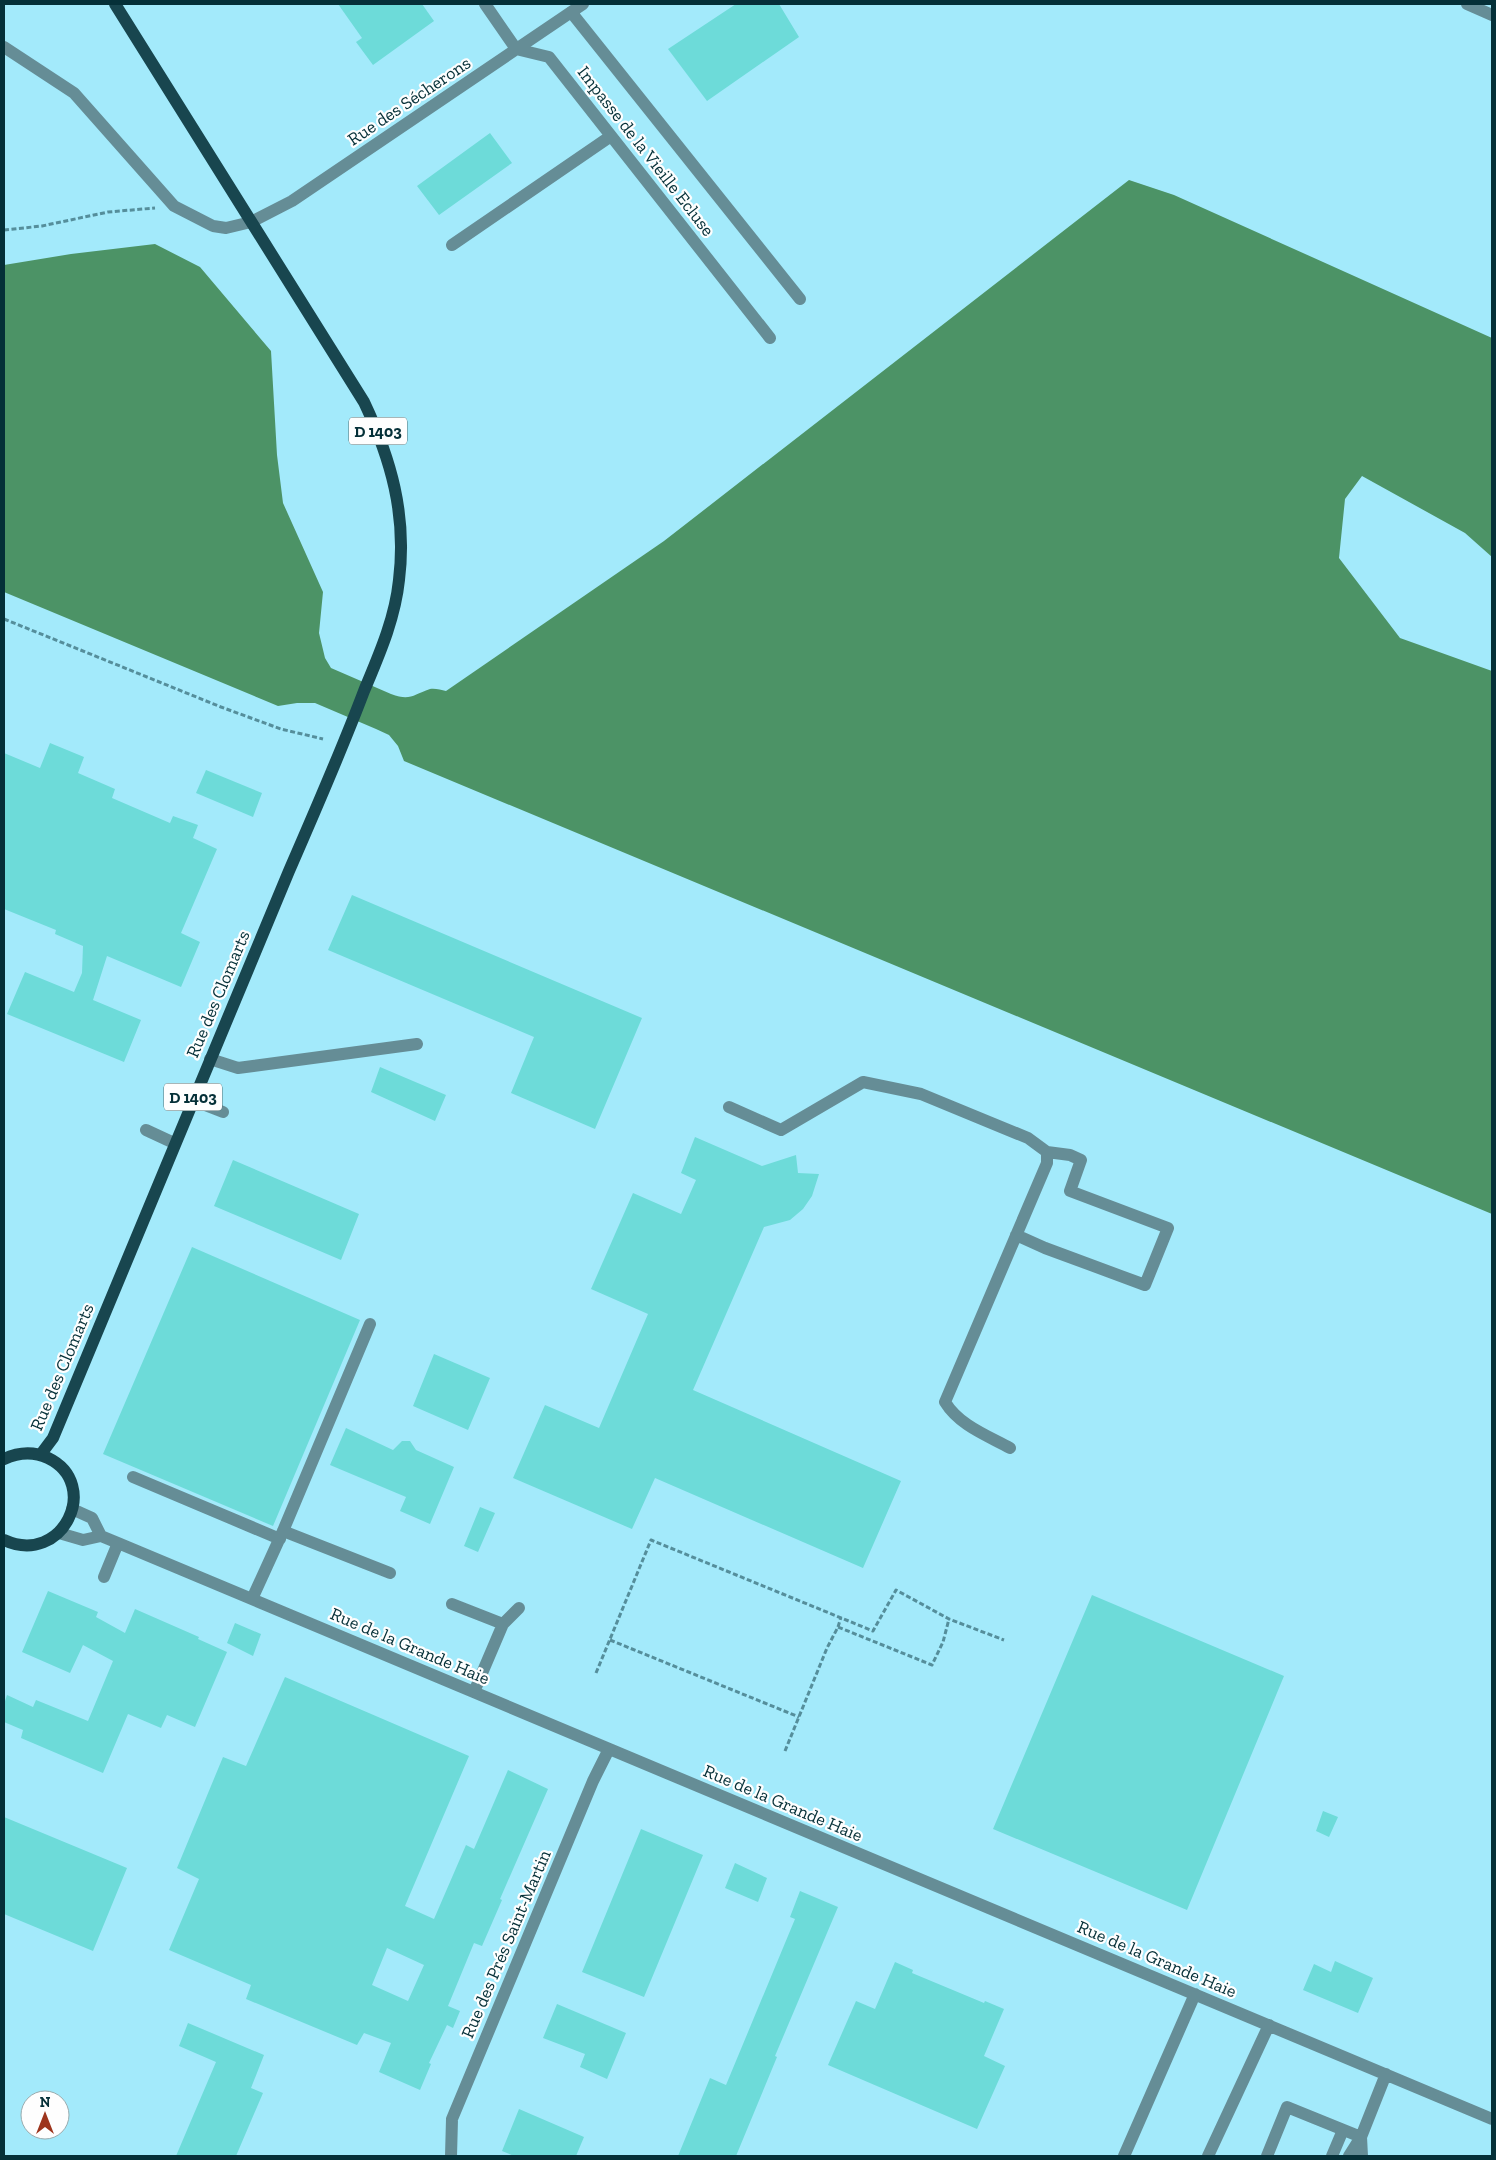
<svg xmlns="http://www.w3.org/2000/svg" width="1496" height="2160" font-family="'Zilla Slab',serif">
  <rect width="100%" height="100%" fill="#a3eafb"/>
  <path fill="#4c9366" d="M1129,180L1174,195L1492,338V557L1465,533L1362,476L1345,499L1339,558L1400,638L1492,671V1214L404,761L398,746L389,735L376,729L315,703H297L278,706L4,592V265L71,254L155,244L200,267L271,351L277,455L283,503L323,592L319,633L325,658L331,668L391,694C410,701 413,695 430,689C435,688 441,690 446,691L664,541Z"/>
  <path fill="#6ddbd9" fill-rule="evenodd" d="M338,4H422L434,21L373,65L356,42L362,38Z
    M736,4H779L799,37L707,101L668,49Z
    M490,133L512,163L439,215L417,186Z
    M50,743L84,757L78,773L115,789L112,798L170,823L173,816L198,825L193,838L217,849L181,933L200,942L181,987L107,956L93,1000L141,1020L124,1062L7,1014L25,972L74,992L82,973L83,946L55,934L56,930L4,909V753L40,768Z
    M206,770L262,793L253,817L196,793Z
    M352,895L642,1018L595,1129L511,1093L534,1037L328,950Z
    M380,1067L446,1095L435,1121L371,1092Z
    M695,1137L762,1166L796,1155L798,1173L819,1174L812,1196L803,1209L790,1220L764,1227L693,1390L901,1481L863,1568L655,1478L632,1529L513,1478L545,1405L599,1428L648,1314L591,1289L633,1193L681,1214L696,1180L681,1173Z
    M233,1160L359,1214L341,1260L214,1206Z
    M192,1247L360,1320L273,1526L103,1454Z
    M434,1354L490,1378L468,1430L413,1406Z
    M346,1428L393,1450L402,1441H410L416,1450L454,1467L430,1524L400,1511L406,1497L330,1465Z
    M480,1507L495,1513L478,1552L464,1546Z
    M48,1591L98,1612L96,1617L125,1633L135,1609L199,1637L198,1639L227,1652L195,1727L167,1715L161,1728L128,1714L103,1773L21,1738L23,1730L4,1722V1704L7,1695L33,1707L36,1700L88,1721L113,1661L83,1645L70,1673L22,1652Z
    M1092,1595L1284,1676L1187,1910L993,1829Z
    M235,1623L261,1634L253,1656L227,1643Z
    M285,1677L469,1756L405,1906L434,1919L466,1845L474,1849L508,1770L548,1789L500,1899L502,1900L482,1946L474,1943L448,2006L460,2011L453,2028L447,2025L429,2063L431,2064L420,2090L379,2072L391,2043L364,2033L357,2045L246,1999L251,1985L169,1950L199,1879L177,1868L223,1757L246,1766ZM387,1948L424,1965L408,2001L372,1985Z
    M1323,1811L1338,1817L1329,1837L1316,1831Z
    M4,1817L127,1868L93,1951L4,1914Z
    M641,1829L703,1855L644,1997L582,1972Z
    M735,1863L767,1878L758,1902L725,1888Z
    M800,1891L838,1907L775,2056L777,2057L736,2156H678L710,2078L726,2085L795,1919L790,1917Z
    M1335,1961L1373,1978L1358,2013L1303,1990L1314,1964L1331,1972Z
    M895,1962L913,1970L912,1973L984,2003L985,2001L1004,2009L984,2056L1005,2066L977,2129L828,2065L856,2001L875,2009Z
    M557,2004L626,2033L607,2079L580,2067L585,2054L543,2038Z
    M188,2023L264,2055L251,2088L263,2093L236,2156H176L216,2062L179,2046Z
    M519,2109L584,2137L576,2156H514L502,2151Z"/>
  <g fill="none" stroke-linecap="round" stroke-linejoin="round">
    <path stroke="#558e9b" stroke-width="3" stroke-dasharray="5 2.5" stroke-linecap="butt" d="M4,230L42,226L108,212L155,208
      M4,619L221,707L281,729L323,739
      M838,1627L841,1617
      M610,1640L799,1717
      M596,1673L651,1540L873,1631L896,1590L949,1619L1004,1640
      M785,1751L827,1648L838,1627L932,1665L943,1642L949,1619"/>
    <path stroke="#658d96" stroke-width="12" d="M485,4L516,49L549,57L770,338
      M1467,4L1492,15
      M571,12L800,299
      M4,47L74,93L174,206L213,226L226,228L251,222L292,201L583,4
      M452,245L611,136
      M210,1059L238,1068L417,1044
      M192,1100L223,1112
      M729,1107L781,1130L863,1082L921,1094L1028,1138L1047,1152V1163L945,1402C959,1425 986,1435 1010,1448
      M146,1130L174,1143
      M1016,1235L1045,1248L1145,1285L1168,1228L1070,1191L1081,1160L1070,1155L1047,1152
      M133,1477L280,1539
      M72,1509L92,1518L101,1536
      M283,1531L390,1573
      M59,1533L83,1540L101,1536L118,1543L1492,2119
      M104,1577L118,1543
      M252,1599L283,1531L370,1324
      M452,1604L503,1624
      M474,1692L503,1624L519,1608
      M451,2156L452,2119L593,1781L609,1749
      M1124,2156L1195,1994
      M1208,2156L1269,2025
      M1267,2156L1287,2107L1361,2137L1349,2156
      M1332,2156L1343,2130
      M1362,2156L1361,2137L1386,2074"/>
    <path stroke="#18464f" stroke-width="12" d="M41,1454L53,1438C130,1249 209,1060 289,871C315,811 341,752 364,691C379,655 395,619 399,580C407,515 391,459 364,402L115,4
      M4,1459C19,1452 33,1451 48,1458C102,1484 63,1567 4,1540"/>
  </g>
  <g text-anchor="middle" stroke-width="4.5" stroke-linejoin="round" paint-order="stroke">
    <g fill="#fefefe" stroke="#506e73" stroke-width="1">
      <rect x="349" y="417.5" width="58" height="27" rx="4"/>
      <rect x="164" y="1083.5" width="58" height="27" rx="4"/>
    </g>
    <g font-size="16" font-weight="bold" fill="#053038">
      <text x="378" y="437">D 1403</text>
      <text x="193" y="1103">D 1403</text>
    </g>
    <g font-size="18" fill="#053038" stroke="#fefefe">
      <text transform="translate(409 101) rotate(-34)" y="6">Rue des Sécherons</text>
      <text transform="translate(646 151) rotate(52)" y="6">Impasse de la Vieille Ecluse</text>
      <text transform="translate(218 994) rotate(-67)" y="6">Rue des Clomarts</text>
      <text transform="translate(62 1367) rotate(-67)" y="6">Rue des Clomarts</text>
      <text transform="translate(410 1646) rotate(23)" y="6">Rue de la Grande Haie</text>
      <text transform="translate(783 1803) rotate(23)" y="6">Rue de la Grande Haie</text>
      <text transform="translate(506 1944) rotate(-67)" y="6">Rue des Prés Saint-Martin</text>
      <text transform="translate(1157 1959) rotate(23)" y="6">Rue de la Grande Haie</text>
    </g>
  </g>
  <rect width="1496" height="2160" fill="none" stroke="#053038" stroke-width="10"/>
  <g transform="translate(45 2115)"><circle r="24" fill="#fefefe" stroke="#9aacaf"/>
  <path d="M0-4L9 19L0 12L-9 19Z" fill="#9d351d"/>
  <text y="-8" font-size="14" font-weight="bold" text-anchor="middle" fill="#053038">N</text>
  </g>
</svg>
